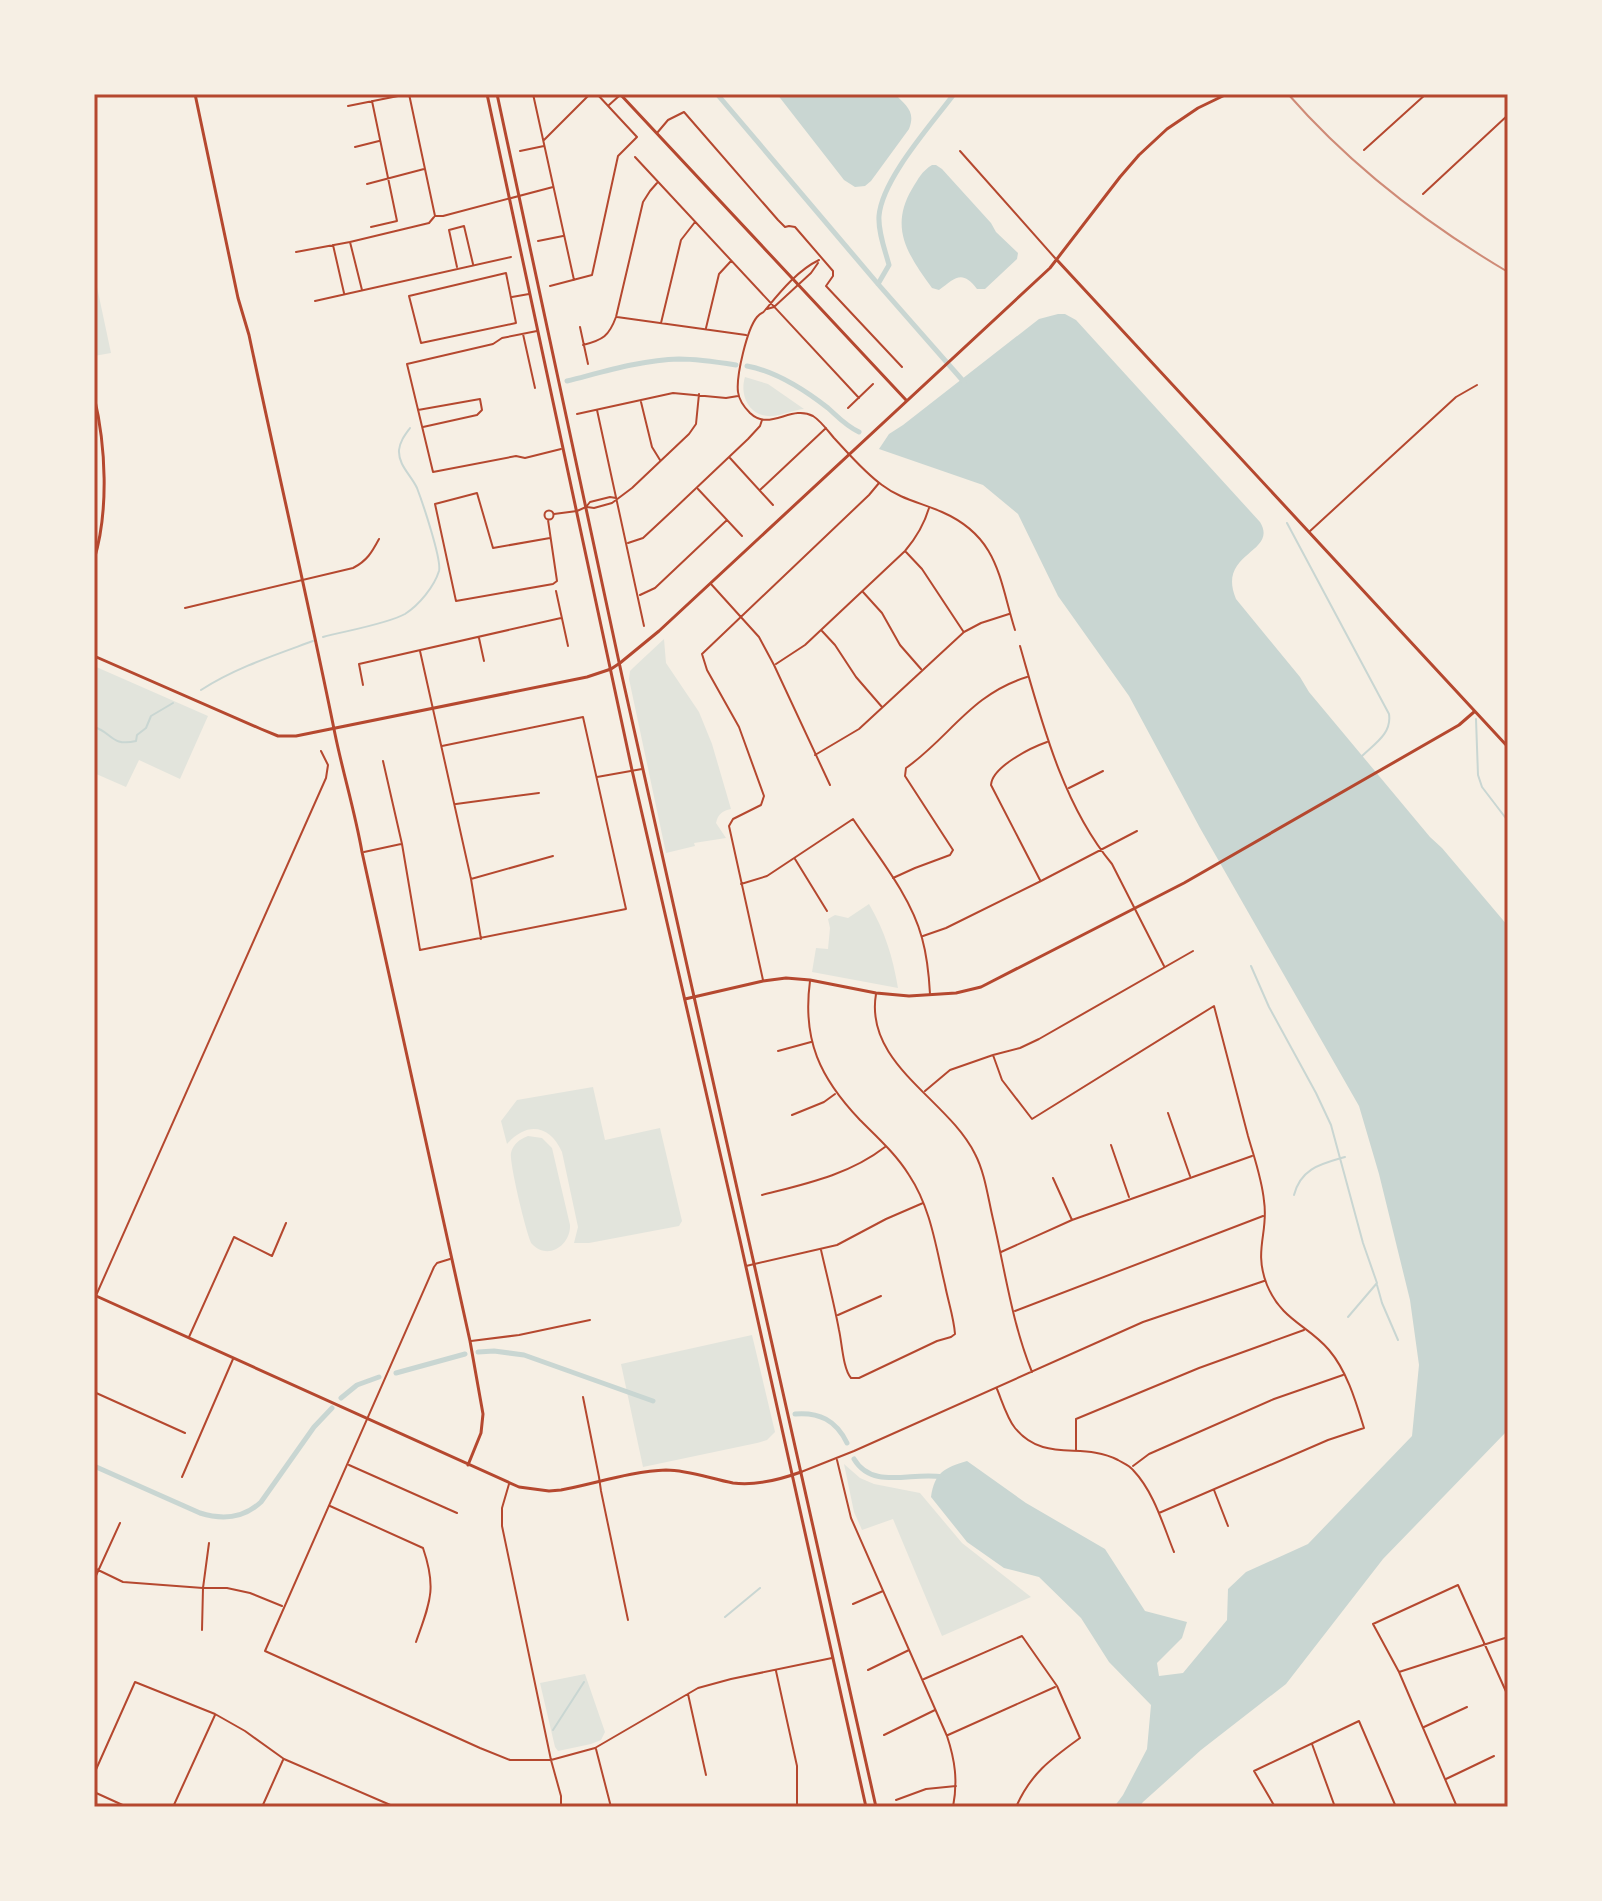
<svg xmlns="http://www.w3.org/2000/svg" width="1602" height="1901" font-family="'Playfair Display',serif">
  <rect width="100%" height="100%" fill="#f6efe4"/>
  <path fill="#e2e4dc" d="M94,273L111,353L94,356Z
    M745,377L768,384L804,409C793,410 783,415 773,416C750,418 739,396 745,377Z
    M664,639L666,663L699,712L712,744L731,809C722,811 718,814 716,823L726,838L694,843L695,846L666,853L629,679L630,671L634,667Z
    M94,666L208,716L180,779L139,760L126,787L94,773Z
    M869,904C885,931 893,958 898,988L812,972L816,948L828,949L830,928L828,919L835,915L848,918Z
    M593,1087L605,1140L660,1128L682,1221L679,1226L589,1243H574L578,1227L562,1152C550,1125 527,1121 507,1144L501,1121L517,1100Z
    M528,1136L542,1138L552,1148L570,1225C571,1245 548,1261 532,1244C527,1237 509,1162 511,1153C513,1144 520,1139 528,1136Z
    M752,1335L775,1432L767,1440L757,1443L643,1467L621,1364Z
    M844,1464L860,1478L874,1484L920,1493L962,1543L1031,1597L942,1636L893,1519L862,1530L854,1512Z
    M585,1674L605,1732L601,1740L591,1744L558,1751L555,1747L540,1683Z"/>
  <path fill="#c9d6d2" d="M777,94H895C906,106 916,111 909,129L871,181L865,186L855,187L844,180Z
    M932,165H936L942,169L991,223L996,232L1018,253L1017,259L985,289H977C962,269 955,278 939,290L932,288C908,255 889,228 912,189C918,179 922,171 932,165Z
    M1058,314H1065L1076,320L1260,522C1279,553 1216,552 1236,599L1300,677L1309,692L1430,837L1442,848L1508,926V1430L1383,1559L1286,1684L1201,1750L1143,1802L1139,1807H1114L1123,1795L1147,1749L1151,1705L1109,1662L1081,1618L1039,1577L1004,1568L967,1542L931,1497C935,1472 944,1468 967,1461L1026,1503L1105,1549L1145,1611L1187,1622L1182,1638L1157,1663L1159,1676L1183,1673L1227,1620L1228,1589L1246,1572L1308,1544L1412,1436L1419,1365L1410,1300L1379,1174L1359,1106L1200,828L1129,696L1058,596L1018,514L983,485L879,449L889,434L903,425L1039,319Z"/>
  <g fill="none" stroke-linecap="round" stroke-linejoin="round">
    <path stroke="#c9d6d2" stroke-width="2" d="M1287,523L1389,714C1392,734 1374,744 1361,757
      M323,637C345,631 387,624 405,614C419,605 434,587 439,571C442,560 422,501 417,488C411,475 398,465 399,450C400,441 405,435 410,428
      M201,690C235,668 275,655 313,641
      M1476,719L1478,775L1482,787L1508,821
      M94,727C112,732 111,747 136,741L137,735L146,728L151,716L173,703
      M1251,966L1269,1007L1316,1093L1331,1125L1363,1243L1377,1283L1348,1317
      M1294,1195C1301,1168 1321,1164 1345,1157
      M1377,1285L1382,1303L1398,1340
      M725,1617L760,1588
      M553,1730L584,1682"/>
    <path stroke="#c9d6d2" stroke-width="5" d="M717,94L878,284L964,382
      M878,284L889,265C885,250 878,232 879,216C882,179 931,125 954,94
      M747,366C775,371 805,390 828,408C838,417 846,426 859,432
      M567,381C603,372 641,360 679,359C698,359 717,362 736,365
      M478,1352L494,1351L524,1355L653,1401
      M396,1373L465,1354
      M341,1398L357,1385L379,1377
      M795,1414C819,1412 836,1420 847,1443
      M854,1459C873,1491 913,1471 942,1477
      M94,1466L200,1513C222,1520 244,1518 261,1502L314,1427L332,1408"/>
    <path stroke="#b5482f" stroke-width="2" d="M409,94L435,216H443L553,187
      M533,94L574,280
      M609,105L619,96
      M348,106L408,94
      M657,133L668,120L684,112L778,220L785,227L789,226L795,227L833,271V276L826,286L902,367
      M544,140L590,94
      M355,147L379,141
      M1364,150L1426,94
      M520,151L544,146
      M960,151L1055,258
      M635,157L859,398
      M367,184L424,169
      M1423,194L1508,115
      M371,227L397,221L372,101
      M538,241L563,236
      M350,242L362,290
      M333,245L344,293
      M296,252L350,242L429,223L434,217
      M819,260C798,270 781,291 766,309C761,316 763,310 757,317C747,329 736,376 738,392C739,400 744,407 750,413C770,432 791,404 813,416C821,421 828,431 834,438C849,454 864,472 882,485C900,499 922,503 942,512C999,537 999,579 1015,630
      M457,267L449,230L464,226L473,264
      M506,273L516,323L421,343L409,296Z
      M550,286L592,275L618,156L637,137L597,94
      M512,297L529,294
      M315,301L511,257
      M767,309L774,307L811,273L818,263
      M617,317L746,335
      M661,323L681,240L695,222
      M580,327L588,364
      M706,328L719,274L731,261
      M537,331L502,338L493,344L407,364L433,472L516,456L525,458L561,449
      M523,334L535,388
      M583,345C603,340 609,336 616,317L643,202L650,191L657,183
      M641,402L652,447L660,460
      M848,408L873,384
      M418,410L480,399L482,410L477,415L423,427
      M597,410L644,626
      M577,414L673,393L726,398L738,396
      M730,458L773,505
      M698,489L742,536
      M760,490L826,428
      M587,507L594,508L612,503L632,488L689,434L696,424L699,394
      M544.5 515a4.5 4.5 0 1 1 9 0a4.5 4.5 0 1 1-9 0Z
      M554,514L577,511L586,507L590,502L610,497L616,498
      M548,520L557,581L553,584L456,601L435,504L477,493L493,548L550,538
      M1309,532L1456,397L1477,385
      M628,543L643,538L672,511L748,439L760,426L762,420
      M906,552L922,569L963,631
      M711,584L759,637L774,665L830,785
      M556,591L568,646
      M863,592L882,613L900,645L921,669
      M640,595L655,588L727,520
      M185,608L353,568C367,561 372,552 379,539
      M822,631L835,645L856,677L882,707
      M479,638L484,661
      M1020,646C1041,719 1062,804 1112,864L1164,966
      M420,651L471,879L481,939
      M776,664L805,645L905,551C916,538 924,525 929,508
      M363,685L359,664L561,618
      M815,755L859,729L964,632L981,623L1009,614
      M383,761L402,844L420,950L626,909L583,717L442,746
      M597,777L642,769
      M1069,788L1103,771
      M456,804L539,793
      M364,852L401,844
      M795,859L827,911
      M893,878L915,868L950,855L953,850L905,776L906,768C949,738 971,694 1027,677
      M471,879L553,856
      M1040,880L991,785C992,767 1030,748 1047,742
      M741,884L767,876L853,819C877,855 911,896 922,938C927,956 929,975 930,994
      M923,936L946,928L1041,881L1137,831
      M763,980L729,826L733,819L761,805L764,796L739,727L707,670L702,654L869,495L879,483
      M810,981C802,1040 820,1078 860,1120C877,1137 896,1154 909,1175C931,1208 936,1248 945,1285C948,1301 954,1318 955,1334L951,1337L937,1341L859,1378H851C843,1369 842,1343 839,1330C834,1303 827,1276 821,1250
      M876,994C864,1064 948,1099 975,1154C985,1173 988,1198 993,1219C1005,1270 1012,1323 1032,1372
      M778,1051L811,1042
      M993,1055L1002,1080L1032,1119L1214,1006C1225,1049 1237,1093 1248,1136C1254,1157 1262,1179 1264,1201C1269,1232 1253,1250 1267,1285C1282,1321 1308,1325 1329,1350C1347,1371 1356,1402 1364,1428L1328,1440L1159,1513
      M925,1091L950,1070L993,1055L1020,1048L1039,1039L1193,951
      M1168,1113L1190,1176
      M792,1115L824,1102L835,1094
      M1111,1145L1129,1197
      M1053,1178L1072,1220
      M762,1195C805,1184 849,1175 885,1147
      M1001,1252L1072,1220L1252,1156
      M450,1259L437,1263L434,1267L265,1651L480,1748L510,1760H551L595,1748L698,1688L731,1679L832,1658
      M746,1266L837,1245L886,1219L923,1203
      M94,1300L326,778L328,765L321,751
      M1015,1311L1263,1216
      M838,1315L881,1296
      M189,1337L234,1237L272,1256L286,1223
      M471,1341L519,1335L590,1320
      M997,1389C1002,1401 1007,1418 1015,1428C1045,1464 1082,1441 1118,1460C1123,1463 1129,1465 1133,1470C1154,1492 1163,1525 1174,1552
      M94,1392L185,1433
      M583,1397L599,1477L601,1491L628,1620
      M1076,1451V1419L1199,1368L1304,1330
      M837,1460L851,1518L947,1736C955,1760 958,1781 953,1807
      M349,1465L457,1513
      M1133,1466L1149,1454L1274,1399L1343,1375
      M801,1472L854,1451L1143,1322L1264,1281
      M182,1477L233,1359
      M509,1484L502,1508V1526L551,1760L561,1796V1807
      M1214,1490L1228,1526
      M330,1506L423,1548C437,1589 430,1602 416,1642
      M94,1568L123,1582L203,1588H227L250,1593L282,1606
      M94,1580L120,1523
      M853,1604L883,1591
      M202,1630L203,1588L209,1543
      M868,1670L909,1650
      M776,1671L797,1766V1807
      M1399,1672L1508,1637
      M924,1679L1022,1636L1057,1686L1080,1738C1051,1759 1031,1773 1016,1807
      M688,1694L706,1775
      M1424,1727L1467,1707
      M884,1735L935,1710
      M948,1735L1055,1687
      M1312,1744L1335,1807
      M596,1749L611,1807
      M94,1774L135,1682L215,1714L245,1731L284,1759L395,1807
      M1446,1779L1494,1756
      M94,1792L127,1807
      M896,1800L926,1789L956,1786
      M173,1807L215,1715
      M262,1807L283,1760
      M1275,1807L1254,1771L1359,1721L1396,1807
      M1457,1807L1399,1672L1373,1624L1458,1585L1508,1696"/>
    <path stroke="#b5482f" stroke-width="3" d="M195,94L238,298L249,335C277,468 308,600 335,734C343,773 355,812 362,852L470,1341L483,1414L481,1433L468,1465
      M620,94L906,400
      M685,999L763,981L786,978L810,980L876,993L909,996L956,993L981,987L1184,883L1459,725L1474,712
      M94,1295L519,1487L549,1491L561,1490C593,1484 633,1471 666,1470C689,1470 711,1479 733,1483C756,1486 779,1480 801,1472"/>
    <path stroke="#b5482f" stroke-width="3" d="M1057,260L1508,747
      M94,396C106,446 109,511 94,560
      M94,656L261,729L278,736H296L587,677L611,669L620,663L659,631L1050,268L1120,177L1139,155L1167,129L1198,108L1227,94"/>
    <path stroke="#b5482f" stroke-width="3" d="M487,94L632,770L740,1240L866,1807
      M497,94L622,676L876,1807"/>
    <path stroke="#cf8b77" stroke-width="2" d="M1288,94C1351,166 1425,223 1508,272"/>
  </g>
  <rect width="1602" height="1901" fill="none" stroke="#f6efe4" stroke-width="192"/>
  <rect x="96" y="96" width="1410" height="1709" fill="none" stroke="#b5482f" stroke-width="3"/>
</svg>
